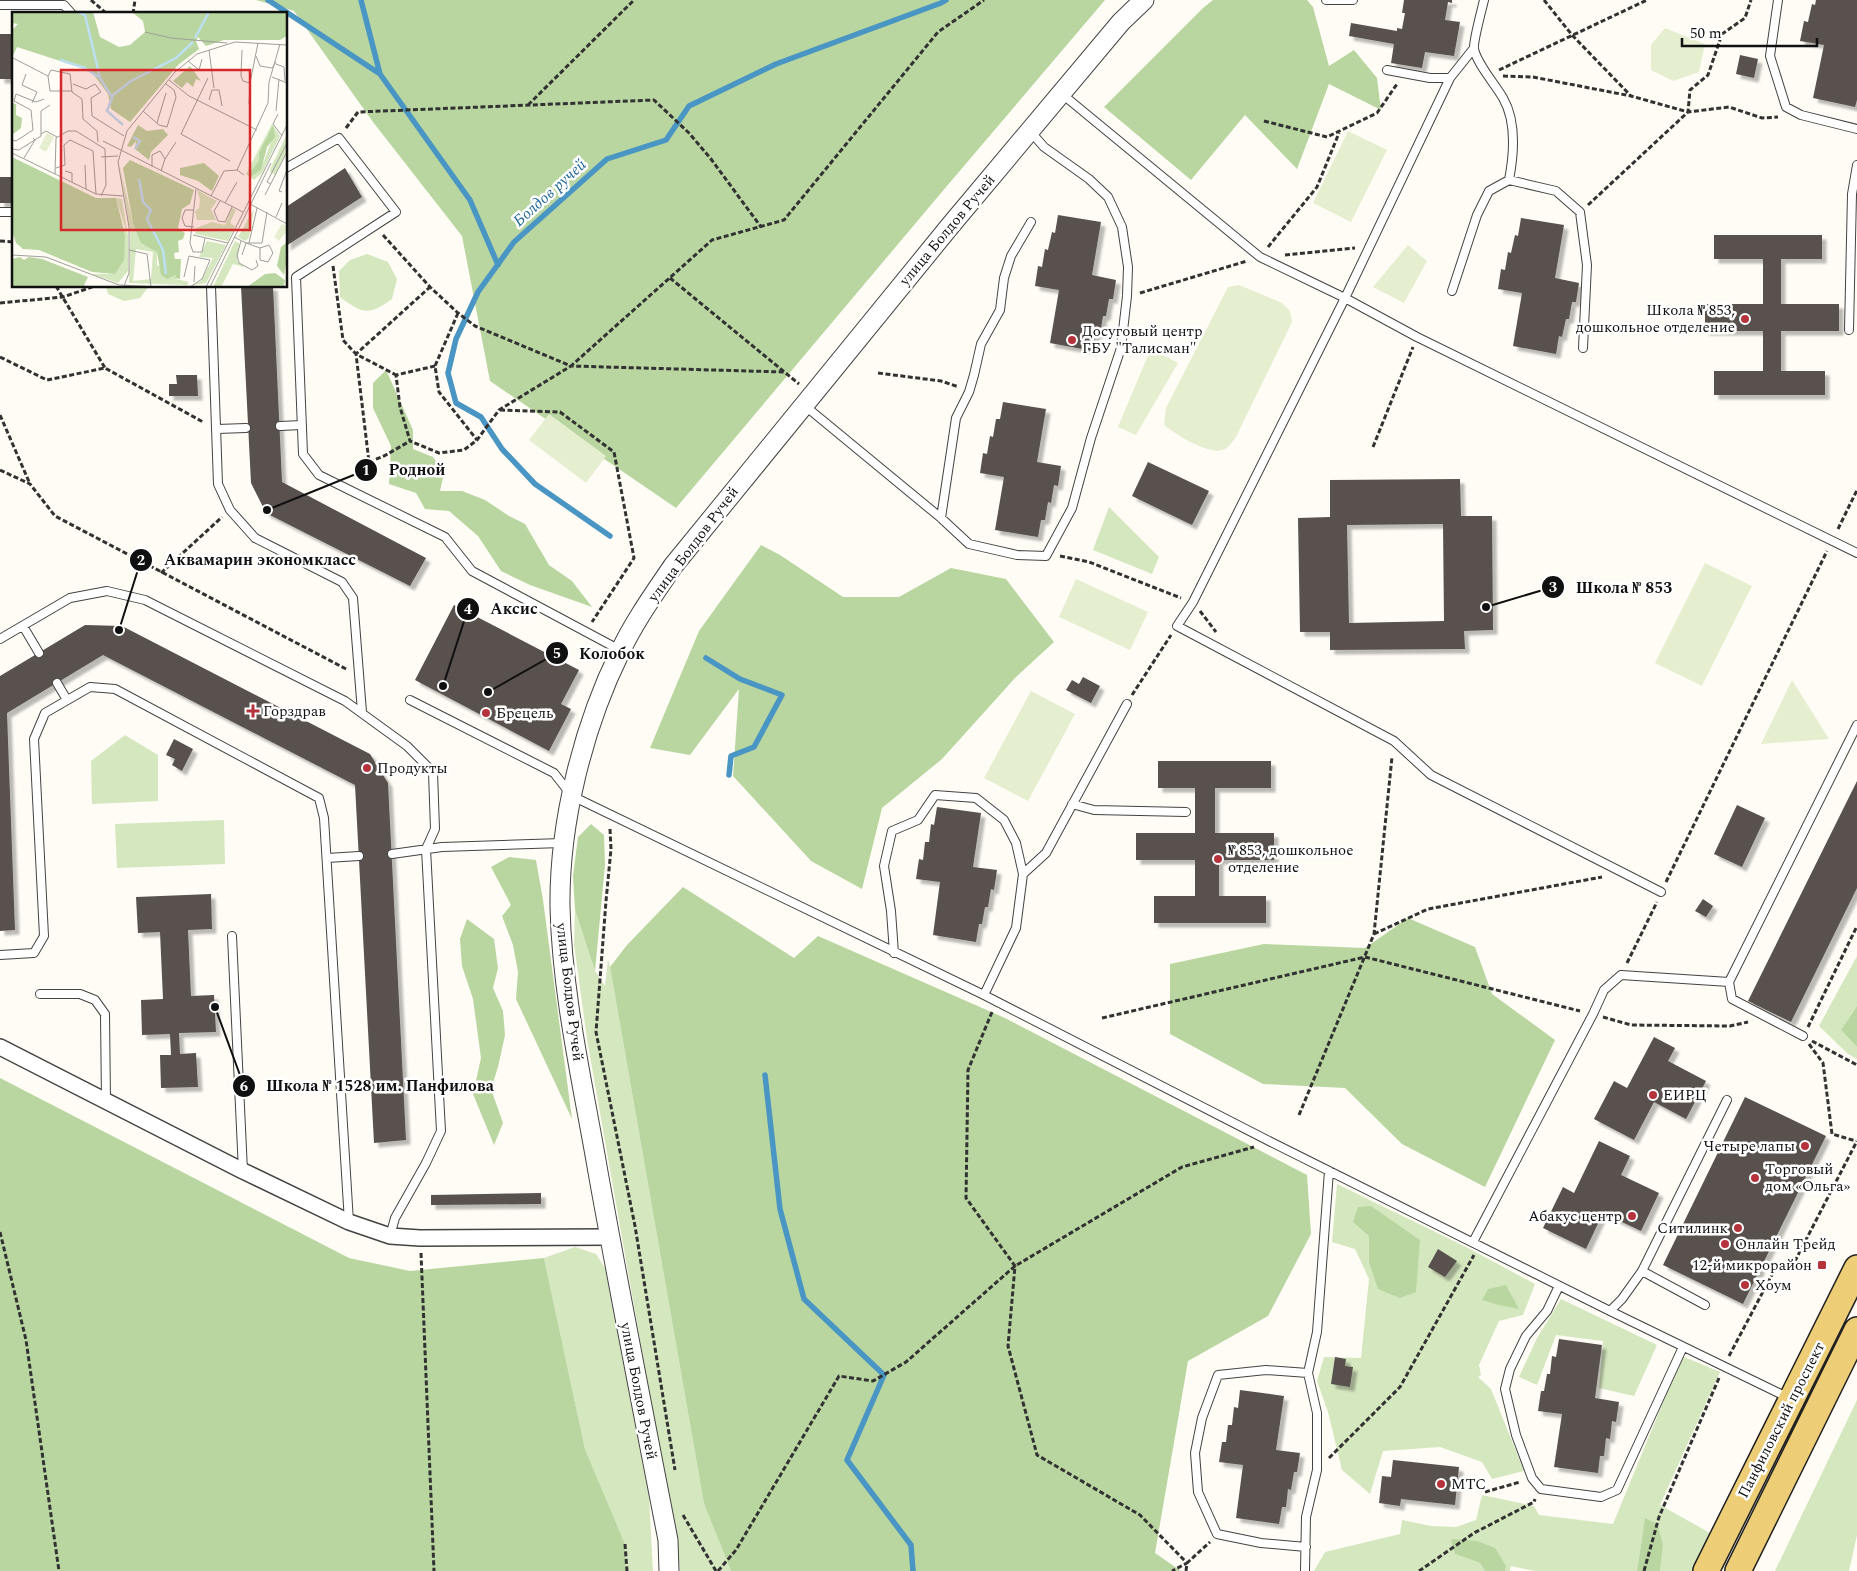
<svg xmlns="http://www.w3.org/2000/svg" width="1857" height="1571" font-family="Spectral,serif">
  <defs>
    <filter id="shadow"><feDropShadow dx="4.5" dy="4.5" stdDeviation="1" flood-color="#0004"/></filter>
  </defs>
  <rect width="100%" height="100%" fill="#fefcf4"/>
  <path fill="#d5e7bf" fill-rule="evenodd" d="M367,254L388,262L397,279L392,299C368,316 363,314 340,297L339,271L350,260Z
    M106,286H149L140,298L124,301L108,294Z
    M1109,507L1159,557L1152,574L1093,550Z
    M125,735L158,755V801L92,804L91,761Z
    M224,820L225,864L117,868L115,824Z
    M575,910L595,971L605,986L608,959L610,967L704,1504L731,1571H680L674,1520L660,1453L587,1039L574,944Z
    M1857,956V1006L1841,1030L1857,1047V1059L1848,1054L1819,1026Z
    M1337,1184L1468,1248L1535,1284L1523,1315L1499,1321L1479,1365L1481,1375L1478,1377L1491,1389L1524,1471L1492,1479L1482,1462L1440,1447L1383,1451L1370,1494L1342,1470L1328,1412L1317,1381L1324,1357L1361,1358L1369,1279L1355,1249L1332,1242ZM1369,1236L1419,1240L1418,1253L1369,1262Z
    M575,1247L596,1254L605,1268L649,1498L653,1571H626L625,1544L585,1449L544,1258Z
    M1561,1299L1657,1345L1634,1396L1599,1388L1603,1341L1556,1335L1537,1385L1519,1377L1537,1338Z
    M1682,1356L1720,1372L1660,1505L1710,1533L1692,1571H1660L1645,1519L1637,1571H1535L1511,1566L1510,1571H1505L1506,1566L1452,1539L1455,1554L1480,1563L1485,1571H1314L1325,1552L1400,1534L1402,1520L1431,1526L1456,1527L1476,1520L1482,1495L1534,1506L1539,1515L1613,1524Z
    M1857,1400V1535L1849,1571H1775Z"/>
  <path fill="#b9d6a0" d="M256,0H1105L941,193L676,508L490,381L462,236L373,122L294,11Z
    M1213,0H1307L1313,7L1329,66L1354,50L1377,78L1381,110L1329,84L1297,169L1245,115L1191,180L1104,107L1203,8Z
    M386,370L413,430V449L433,457L444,473L440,491H462L485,500L509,516L525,524L549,565L572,581L592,607L530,585L501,571L478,536L449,511L425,509L416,493L389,484L391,446L373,408V383Z
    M761,545L780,555L843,597H899L951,568L1006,579L1054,642L1015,678L942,759L882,808L862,889L811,861L733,776L739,689L690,755L650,748L699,631Z
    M591,824L604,835L605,865L595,971L575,910L573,876L578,837Z
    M509,857L536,860L543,900L572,1119L516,999L518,972L513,945L502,916L511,905L491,867Z
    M683,887L794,958L818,936L1005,1018L1307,1175L1311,1234L1268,1316L1188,1361L1155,1553L1181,1571H731L704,1504L610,967L627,945Z
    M1408,918L1475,947L1492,994L1555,1040L1485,1187L1402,1144L1345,1088L1263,1084L1170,1034V964L1264,944L1365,948Z
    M467,919L494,939L498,968L493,988L503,1011L505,1035L498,1067L491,1089L503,1123L494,1145L473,1094L481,1058L473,999L462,966L460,939Z
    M1857,1006V1047L1841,1030Z
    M0,1078L349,1258L410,1271L544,1258L585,1449L625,1544L626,1571H0Z
    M1371,1206L1420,1240L1416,1292L1400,1298L1378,1289L1369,1262V1236L1353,1222L1358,1207Z
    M1506,1285L1519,1309L1499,1305L1482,1300L1488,1289Z
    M1645,1518L1657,1524L1663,1544L1660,1571H1637Z
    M1451,1539L1477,1541L1495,1548L1506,1566L1505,1571H1485L1480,1563L1455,1554Z"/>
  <path fill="#e5efd0" d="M1665,28L1705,44L1699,72L1673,81L1651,70V45Z
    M1348,131L1387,150L1351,222L1313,203Z
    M1408,245L1427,261L1404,303L1373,287Z
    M1239,285L1282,303L1290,311L1292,322L1236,437C1233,441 1229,447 1225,449C1211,457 1175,434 1164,425L1166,408L1228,287Z
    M1151,348L1178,363L1136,435L1118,427Z
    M549,414L606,456L586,483L529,440Z
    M1705,563L1752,586L1702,686L1655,663Z
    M1076,579L1148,612L1130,650L1059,617Z
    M1792,680L1829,739L1761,744Z
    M1031,691L1075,714L1028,801L984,778Z"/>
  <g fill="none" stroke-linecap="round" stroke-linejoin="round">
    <path stroke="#4995c3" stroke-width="5.5" d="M268,0L380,74L470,200L498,265
      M361,0L380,74
      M610,536L535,484L502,449L481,417L456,403L448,373L456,339L478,292L514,242L607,159L666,140L689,106L776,64L941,3L946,0
      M706,658L740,679L782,695L754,747L731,756L729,775
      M765,1075L780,1209L804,1299L884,1375L847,1460L911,1545L913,1571"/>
  </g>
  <path fill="#58514d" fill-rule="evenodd" filter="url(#shadow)" d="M1404,0H1452V3L1448,2L1445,20L1460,22L1454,56L1425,52L1422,68L1391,63L1394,44L1349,36L1351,23L1397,31V28L1402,29L1405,13H1402Z
    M1816,0H1857V100L1855,107L1813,98L1824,45L1800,41L1804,21L1808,22L1812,4L1815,5Z
    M0,34H14V79H0Z
    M1740,55L1758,59L1754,78L1736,74Z
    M345,168L362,197L286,246V207Z
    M0,177H14V203H0Z
    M1058,215L1101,222L1092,275L1116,280L1113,299H1109L1106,316H1103L1100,334L1096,333L1093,351L1050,343L1059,290L1035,286L1038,266L1042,267L1045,249L1048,250L1052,232L1055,233Z
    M1521,218L1564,225L1555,278L1579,283L1576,302H1572L1569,319H1566L1562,337L1559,336L1556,354L1513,346L1522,293L1498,289L1501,269L1505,270L1508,252L1511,253L1515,235L1518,236Z
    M1714,235H1822V259H1781V304H1839V331H1781V371H1825V395H1714V371H1763V331H1705V304H1763V259H1714Z
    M241,286H273L282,482L426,558L410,586L266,513L251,483Z
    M176,375H197L198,396H169V384H177Z
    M1003,402L1046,409L1037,462L1061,466L1058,486L1054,485L1051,503L1048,502L1045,520H1041L1038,537L995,530L1004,477L980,473L983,453L987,454L990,436L993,437L996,419H1000Z
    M1148,462L1209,491L1192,525L1132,496Z
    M1460,479L1461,516H1492L1493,630L1464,631L1465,649L1330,650V632H1300L1298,518L1330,517V480ZM1443,524L1444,621L1349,623L1347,525Z
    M454,605L579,670L561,704L571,709L549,751L415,680Z
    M85,625L122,626L370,754L388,783L406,1140L374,1143L355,785L103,655L7,713L15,930L0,931V676Z
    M1083,677L1100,686L1091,703L1066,690L1072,680L1079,684Z
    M174,739L193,749L182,771L172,765L175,759L166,755Z
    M1158,761H1271V788H1215V833H1274V860H1219V896H1266V923H1154V896H1195V860H1136V833H1195V788H1158Z
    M1857,781V888L1791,1022L1748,1001Z
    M1737,805L1765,818L1742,867L1714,854Z
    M937,807L981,813L973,867L997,870L994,890L991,889L988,907H985L982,924H979L976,942L933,935L940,882L916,879L919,859L923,860L925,842H929L931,824L934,825Z
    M211,894L212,929L188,930L191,996L214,995L216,1032L179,1033L180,1054L196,1053L198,1087L161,1088L160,1055H171L170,1034L142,1035L141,1000L163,999L160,932L138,933L136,897Z
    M1703,899L1713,906L1706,917L1695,911Z
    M1654,1037L1675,1048L1668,1061L1706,1081L1686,1119L1654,1102L1634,1140L1594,1119L1614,1081L1627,1088Z
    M1745,1097L1826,1136L1743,1304L1663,1265Z
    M1599,1141L1630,1156L1621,1175L1659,1193L1641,1231L1603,1213L1586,1249L1543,1228L1563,1187L1574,1193Z
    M541,1193V1204L431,1205V1195Z
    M1438,1249L1457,1261L1445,1277L1428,1267Z
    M1559,1339L1602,1345L1595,1398L1619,1402L1616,1422L1612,1421L1610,1439L1606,1438L1604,1456H1600L1598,1473L1554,1467L1562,1414L1538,1411L1541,1391H1544L1547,1374H1550L1552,1356L1556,1357Z
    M1335,1357L1346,1359L1345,1366L1353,1367L1350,1387L1331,1384Z
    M1240,1390L1284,1396L1276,1450L1300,1453L1297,1472H1294L1291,1490L1288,1489L1286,1507H1282L1279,1524L1236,1518L1243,1465L1219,1462L1222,1442H1226L1228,1425H1232L1234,1407L1238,1408Z
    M1393,1460L1459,1467L1455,1505L1401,1499L1400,1506L1379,1503L1382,1476L1391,1477Z"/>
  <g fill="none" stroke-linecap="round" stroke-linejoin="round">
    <g stroke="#434343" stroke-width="10">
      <path id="service" d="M1326,0H1353
        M1484,0C1482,9 1473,41 1474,49C1477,64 1495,84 1503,98C1517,122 1514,154 1509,180
        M1778,0L1770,56L1786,107L1801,115L1857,129
        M0,5H64L72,14
        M1387,70L1430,78H1450L1474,48
        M1450,78L1345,298L1193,602L1177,626L1394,741L1431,775L1661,892
        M1062,94L1260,257L1345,298L1417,337L1857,553
        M286,168L339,138L396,212L296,277L303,454L319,475L445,537L472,571L620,650
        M0,212H14
        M211,286L218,484L230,510L255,538L342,582L353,598L362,712
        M1452,291L1477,215L1489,191L1509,180L1556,191L1580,212L1587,265L1583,348
        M1849,330L1852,194L1857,165
        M804,405L941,518L969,544L1017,555L1046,556L1072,508L1091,438L1121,348L1127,296L1128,267L1122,227L1108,197L1089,179L1044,147L1030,131
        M280,426L302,425
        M217,429L246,428
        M941,518L956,418L969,392L974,375L981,344L1000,310L1004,278L1011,256L1031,222
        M23,626L39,653
        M0,639L70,598L107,591L145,600L345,701L407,746L433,772L435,829L426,849L441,1131L426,1163L395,1218L390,1236
        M57,683L67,700
        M410,700L554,773L572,796L984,995L1271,1142L1610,1311L1789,1398
        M1072,804L1094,810L1186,812
        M392,854L442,847L562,843
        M327,858L359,856
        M1023,874L1046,853L1127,704
        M232,936L243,1171
        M894,953L891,911L884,866L892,831L918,820L935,795L976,798L1004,820L1016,843L1023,874L1016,928L984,995
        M0,955L34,953L44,936L34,739L45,713L90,687L115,689L319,798L324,818L349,1222
        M40,994H80L95,1000L105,1014L106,1101
        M1803,1036L1732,999L1729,982L1857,725
        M1473,1242L1593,1014L1604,990L1621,975L1729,982
        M1642,1271L1705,1305
        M1559,1286L1547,1311L1526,1336L1510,1369L1505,1389L1516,1435L1532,1478L1541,1489L1601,1497L1617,1490L1683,1347
        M1610,1311L1622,1299L1642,1271L1727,1100
        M1306,1547L1261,1543L1217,1534L1198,1492L1195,1453L1202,1418L1218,1375L1266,1370L1308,1373
        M1305,1571L1306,1517L1317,1470V1413L1308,1373L1317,1332L1329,1171"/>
    </g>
    <g stroke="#434343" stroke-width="18">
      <path id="minor" d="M0,1047L243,1171L349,1222L390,1236L420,1238L610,1237"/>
    </g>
    <g stroke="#434343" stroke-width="21">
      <path id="tertiary" d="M669,1571L668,1540C644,1417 620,1295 598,1172C583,1084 562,996 560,907C559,823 583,727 620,652C634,622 654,594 673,566L950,226L1121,22L1144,0"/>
    </g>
    <g stroke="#212121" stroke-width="28">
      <path id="primary" d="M1706,1571L1857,1268
        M1738,1571L1857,1330"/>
    </g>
    <path stroke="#323232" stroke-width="3" stroke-dasharray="5 2.5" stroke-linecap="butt" d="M91,0L107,14
      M1544,0L1572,35L1631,96
      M133,14L135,0
      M1499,70L1647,0
      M1503,76L1533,77L1631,96L1688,112L1729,107L1762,118L1778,117
      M528,105L634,0
      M1264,121L1327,137L1377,113L1397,84
      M346,128L358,112L654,100L689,133L711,159L761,227
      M1588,205L1688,112L1690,90L1708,75L1722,34L1745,18L1751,0
      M383,235L430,287L458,313L475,326L571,366L712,240L784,220L938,32L984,0
      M0,241L14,242
      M1268,247L1317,187L1339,133
      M1285,255L1355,248
      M333,266L343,340L356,354L396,375
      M670,278L799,384
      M56,286L105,368
      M1140,293L1247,261
      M0,303L63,297L95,286
      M458,313L435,366L439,392L477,440
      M0,357L47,380L105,368L203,422
      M435,366L396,375L400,407L410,441L439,453L464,450L477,440L499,410L571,366L784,372
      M878,373L941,381L959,387
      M500,410L560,412L614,452L634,558L592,622
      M0,415L30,484
      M1373,447L1413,347
      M369,462L384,456L410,441
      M0,470L30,484L55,516L348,670
      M361,481L369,462L356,354L430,287
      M1838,529L1857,490
      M1060,556L1089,562L1181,598
      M161,573L222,517
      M1200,611L1216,632
      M1132,695L1171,635
      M610,829L611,849L606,901L596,1032L635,1226L675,1470
      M1666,882L1827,551
      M1374,934L1428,909L1602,877
      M1627,963L1657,902
      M992,1012L968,1070L966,1198L1015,1266L1008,1346L1037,1455L1140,1515L1187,1563L1172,1571
      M1603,1017L1631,1025L1730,1026L1748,1022
      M1102,1018L1365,957L1580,1011
      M1808,1027L1857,926
      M1812,1041L1857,1065
      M1809,1044L1823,1063L1832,1134L1856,1141
      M1299,1115L1374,934L1392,757
      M0,1232L26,1340L59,1571
      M421,1253L434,1571
      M1729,1356L1775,1269L1794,1263L1857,1141
      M1329,1458L1400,1387L1474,1255
      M1485,1492L1520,1482
      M683,1515L716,1571
      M625,1544L627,1571
      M718,1571L736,1550L839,1376L873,1381L906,1362L1015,1266L1182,1167L1254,1147
      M1186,1571L1187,1563L1210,1542
      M1419,1571L1474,1533L1534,1502L1535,1499
      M1644,1571L1659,1517L1719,1378"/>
    <use href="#service" stroke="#fff" stroke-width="8"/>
    <use href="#minor" stroke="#fff" stroke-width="15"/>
    <use href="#tertiary" stroke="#fff" stroke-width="19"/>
    <use href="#primary" stroke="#edcd75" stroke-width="25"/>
  </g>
  <g fill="#b5333c" stroke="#fff" stroke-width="2">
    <circle cx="1745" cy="319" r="5"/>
    <circle cx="1072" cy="340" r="5"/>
    <path d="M250.5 703.5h5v5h5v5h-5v5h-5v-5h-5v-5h5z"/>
    <circle cx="486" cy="713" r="5"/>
    <circle cx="367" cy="768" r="5"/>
    <circle cx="1218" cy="859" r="5"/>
    <circle cx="1653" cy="1095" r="5"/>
    <circle cx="1805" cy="1146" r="5"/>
    <circle cx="1755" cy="1178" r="5"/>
    <circle cx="1632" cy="1216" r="5"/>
    <circle cx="1738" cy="1228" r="5"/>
    <circle cx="1725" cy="1244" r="5"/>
    <rect x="1817" y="1260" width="10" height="10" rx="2.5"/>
    <circle cx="1745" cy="1285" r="5"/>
    <circle cx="1441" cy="1484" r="5"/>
  </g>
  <g text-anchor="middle" stroke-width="5" stroke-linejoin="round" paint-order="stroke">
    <g font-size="15" fill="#101010" stroke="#fff">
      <text transform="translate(947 230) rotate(-50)" y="5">улица Болдов Ручей</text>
      <text transform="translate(693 544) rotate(-53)" y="5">улица Болдов Ручей</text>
      <text transform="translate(570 992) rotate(83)" y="5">улица Болдов Ручей</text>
      <text transform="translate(639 1391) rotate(79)" y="5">улица Болдов Ручей</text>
      <text transform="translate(1781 1420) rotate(-63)" y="5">Панфиловский проспект</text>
    </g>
    <g font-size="15" fill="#101010" stroke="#fff" text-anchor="start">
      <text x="1735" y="315" text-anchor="end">Школа № 853,<tspan x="1735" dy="17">дошкольное отделение</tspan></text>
      <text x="1082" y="336">Досуговый центр<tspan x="1082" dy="17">ГБУ "Талисман"</tspan></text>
      <text x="263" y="716">Горздрав</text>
      <text x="496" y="718">Брецель</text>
      <text x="377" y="773">Продукты</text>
      <text x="1228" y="855">№ 853, дошкольное<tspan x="1228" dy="17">отделение</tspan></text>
      <text x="1663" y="1100">ЕИРЦ</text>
      <text x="1795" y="1151" text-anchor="end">Четыре лапы</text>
      <text x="1765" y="1174">Торговый<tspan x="1765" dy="17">дом «Ольга»</tspan></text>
      <text x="1622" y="1221" text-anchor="end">Абакус центр</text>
      <text x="1728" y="1233" text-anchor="end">Ситилинк</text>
      <text x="1735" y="1249">Онлайн Трейд</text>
      <text x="1812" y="1270" text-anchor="end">12-й микрорайон</text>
      <text x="1755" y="1290">Хоум</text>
      <text x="1451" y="1489">МТС</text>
    </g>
    <g font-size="16" font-style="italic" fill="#226898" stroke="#fff">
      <text transform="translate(549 192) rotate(-42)" y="6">Болдов ручей</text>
    </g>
  </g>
  <g transform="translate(12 12)">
    <rect width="275" height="275" fill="#fefcf4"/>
    <path d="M260,112L268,124L250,161L242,168L234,162ZM256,122L260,127L252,149L246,160L236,163L247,148ZM275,122V139L263,163L258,160L259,155ZM107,151L121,211L145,239V253L165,263L164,267L177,270L175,273L117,271L118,218ZM124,237L141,240L139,267L121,269ZM185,178L205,189L199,197L204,208H185L183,199L187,196L188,188ZM104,186L110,187L116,224V259L106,271L79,262H103L113,215ZM220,196L224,198L218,211L223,214L216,229L183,222L184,216L200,210L213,213ZM242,197L237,226L233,229L226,225ZM195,229L214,233L194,271L181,273L189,269L201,246L187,245ZM223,229L228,232L225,249L233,255L221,252L209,275H201Z" fill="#d5e7bf" fill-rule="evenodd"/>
    <path d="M0,0H81L88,25L107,35L118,33L133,20L131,9L120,0H275V24L268,28H212L194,34L186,25L184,29L187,37L166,53L118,110L99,97L96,82L79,59L5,35L0,46V18L6,12L0,11ZM178,54L189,69L184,67L181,75L175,70L170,76L161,69ZM0,91L4,92V103L10,106L9,116L0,123ZM126,113L135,119L151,117L156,123L139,140L137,148L123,137L124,129L119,135L115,134ZM261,113L263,125L255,135L249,158L238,165L236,163L247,148V141ZM0,145L84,186H104L113,223L112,248L103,262L80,260L27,238L11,237L4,231L0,219ZM118,148L182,178L178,192L170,197L166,216L173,221L171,227L166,229L167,240L162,241L163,247H169L168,267L163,266L164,263L155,267L149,263L145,240L129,231L121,211L111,156ZM192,151L207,164L200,179L186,169L168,163V156ZM275,230V247L272,263L265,254L269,235ZM8,245L12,248L17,245L30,247L76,265L72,273L75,275H0V247ZM263,261L273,268L272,275H229H235L253,262Z" fill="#b9d6a0"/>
    <path d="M35,121L42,125L34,140L27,136ZM270,212L275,214V219L267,229L262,225Z" fill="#e5efd0"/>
    <path fill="none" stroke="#bcdff2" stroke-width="2.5" d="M66,0L73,3L88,66M183,26L197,0M48,48L73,56L88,66L100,85M111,113L95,99L101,83L119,69L164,46L181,30M121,125L128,129L123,137M127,167L131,190L139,198L135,207L151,238L154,262"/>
    <path fill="none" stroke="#9f9e99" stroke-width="1" d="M133,20L159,26L215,31M197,38L202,76M230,38L229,64L231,69L238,71L246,31M244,44L248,54L260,56L264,50M1,46L36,64M176,49L187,58L190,47M264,52L272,55L273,69M14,62L10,73L25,80L20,91M260,65L275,71M196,66L169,122L218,149M157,68L177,84L245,118M61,72L74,77L83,72L89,80L79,86L80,104L112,124M60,79H38L36,64L39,58L58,62L60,80L70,87L71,107L85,119L86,130M197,88L200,78H207L210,94M237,92L238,71M131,99L147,113L155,115L164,85L162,78L154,72M264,99L267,67M266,102L261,112L270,124M145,111L154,81M29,122L34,119L45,125M0,128L4,129L21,118L19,98L2,89L4,82L24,90L32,87M91,129L231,200M0,137L7,138L29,124V99L38,93M0,141L84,182L111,184M89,145L106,144M12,146L23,128L21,126M153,147L164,130M73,153L74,177M140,155V143L148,139L153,147L149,159M44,156L53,153L52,133L58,128L81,139L84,182M53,159L60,161V170M43,162L44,126L56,119H64L93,137L94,173L89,184M232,163L225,158L256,91L257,70L268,32M259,172L255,170L275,131M184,177L178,231L181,240H190L193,226M270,180L267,179L275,158M253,183L275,140M199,184L212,159L225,158M208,189L202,199L206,209L213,210L220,195M213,191L225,170M238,192L275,212M264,205L270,191M182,215L173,214L170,206L173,198H182M181,223L216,231M222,225L234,231H250L255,200M229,229L225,243L227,251L240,258L246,254L244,248M237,231L245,196M117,238L135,242L139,275M0,243L34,245L107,273L147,275M230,243L234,231L248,236V248L256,250L261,241L257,233L248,236M172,265L177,244L198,248L190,267L178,275M182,270L183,254M112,274L117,261V215L106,150L115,119L163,60L185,42L223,30L275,33M194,275L275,113M198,275L259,151"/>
    <path fill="#d62828" fill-opacity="0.15" stroke="#d62828" stroke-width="2.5" d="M49,58H238V218H49Z"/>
    <rect width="275" height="275" fill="none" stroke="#101010" stroke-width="2.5"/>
  </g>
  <path fill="none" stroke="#101010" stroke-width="2" d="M267 510L366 470M119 630L141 560M1486 607L1553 587M443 686L468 609M488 692L557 653M215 1007L244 1086"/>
  <g fill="#101010" stroke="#fff" stroke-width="2">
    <circle cx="267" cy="510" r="5"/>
    <circle cx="119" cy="630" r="5"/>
    <circle cx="1486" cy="607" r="5"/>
    <circle cx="443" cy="686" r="5"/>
    <circle cx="488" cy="692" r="5"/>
    <circle cx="215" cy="1007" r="5"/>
    <circle cx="366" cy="470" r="12"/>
    <circle cx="141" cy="560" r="12"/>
    <circle cx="1553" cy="587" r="12"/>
    <circle cx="468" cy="609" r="12"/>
    <circle cx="557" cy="653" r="12"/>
    <circle cx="244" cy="1086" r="12"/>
  </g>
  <g font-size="15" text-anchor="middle" font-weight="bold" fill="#fff">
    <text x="366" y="475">1</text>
    <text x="141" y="565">2</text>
    <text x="1553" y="592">3</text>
    <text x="468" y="614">4</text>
    <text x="557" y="658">5</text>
    <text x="244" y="1091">6</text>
  </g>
  <g font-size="16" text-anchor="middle" font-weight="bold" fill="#101010" stroke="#fff" stroke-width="5" stroke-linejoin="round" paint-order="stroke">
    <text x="417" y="475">Родной</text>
    <text x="260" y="565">Аквамарин экономкласс</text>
    <text x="1624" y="593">Школа № 853</text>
    <text x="514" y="614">Аксис</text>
    <text x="612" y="659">Колобок</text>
    <text x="380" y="1091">Школа № 1528 им. Панфилова</text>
  </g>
  <path d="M1682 38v8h135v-8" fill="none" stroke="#101010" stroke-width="2.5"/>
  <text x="1690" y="38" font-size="15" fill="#101010" stroke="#ffffff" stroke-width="4" paint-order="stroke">50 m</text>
</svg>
